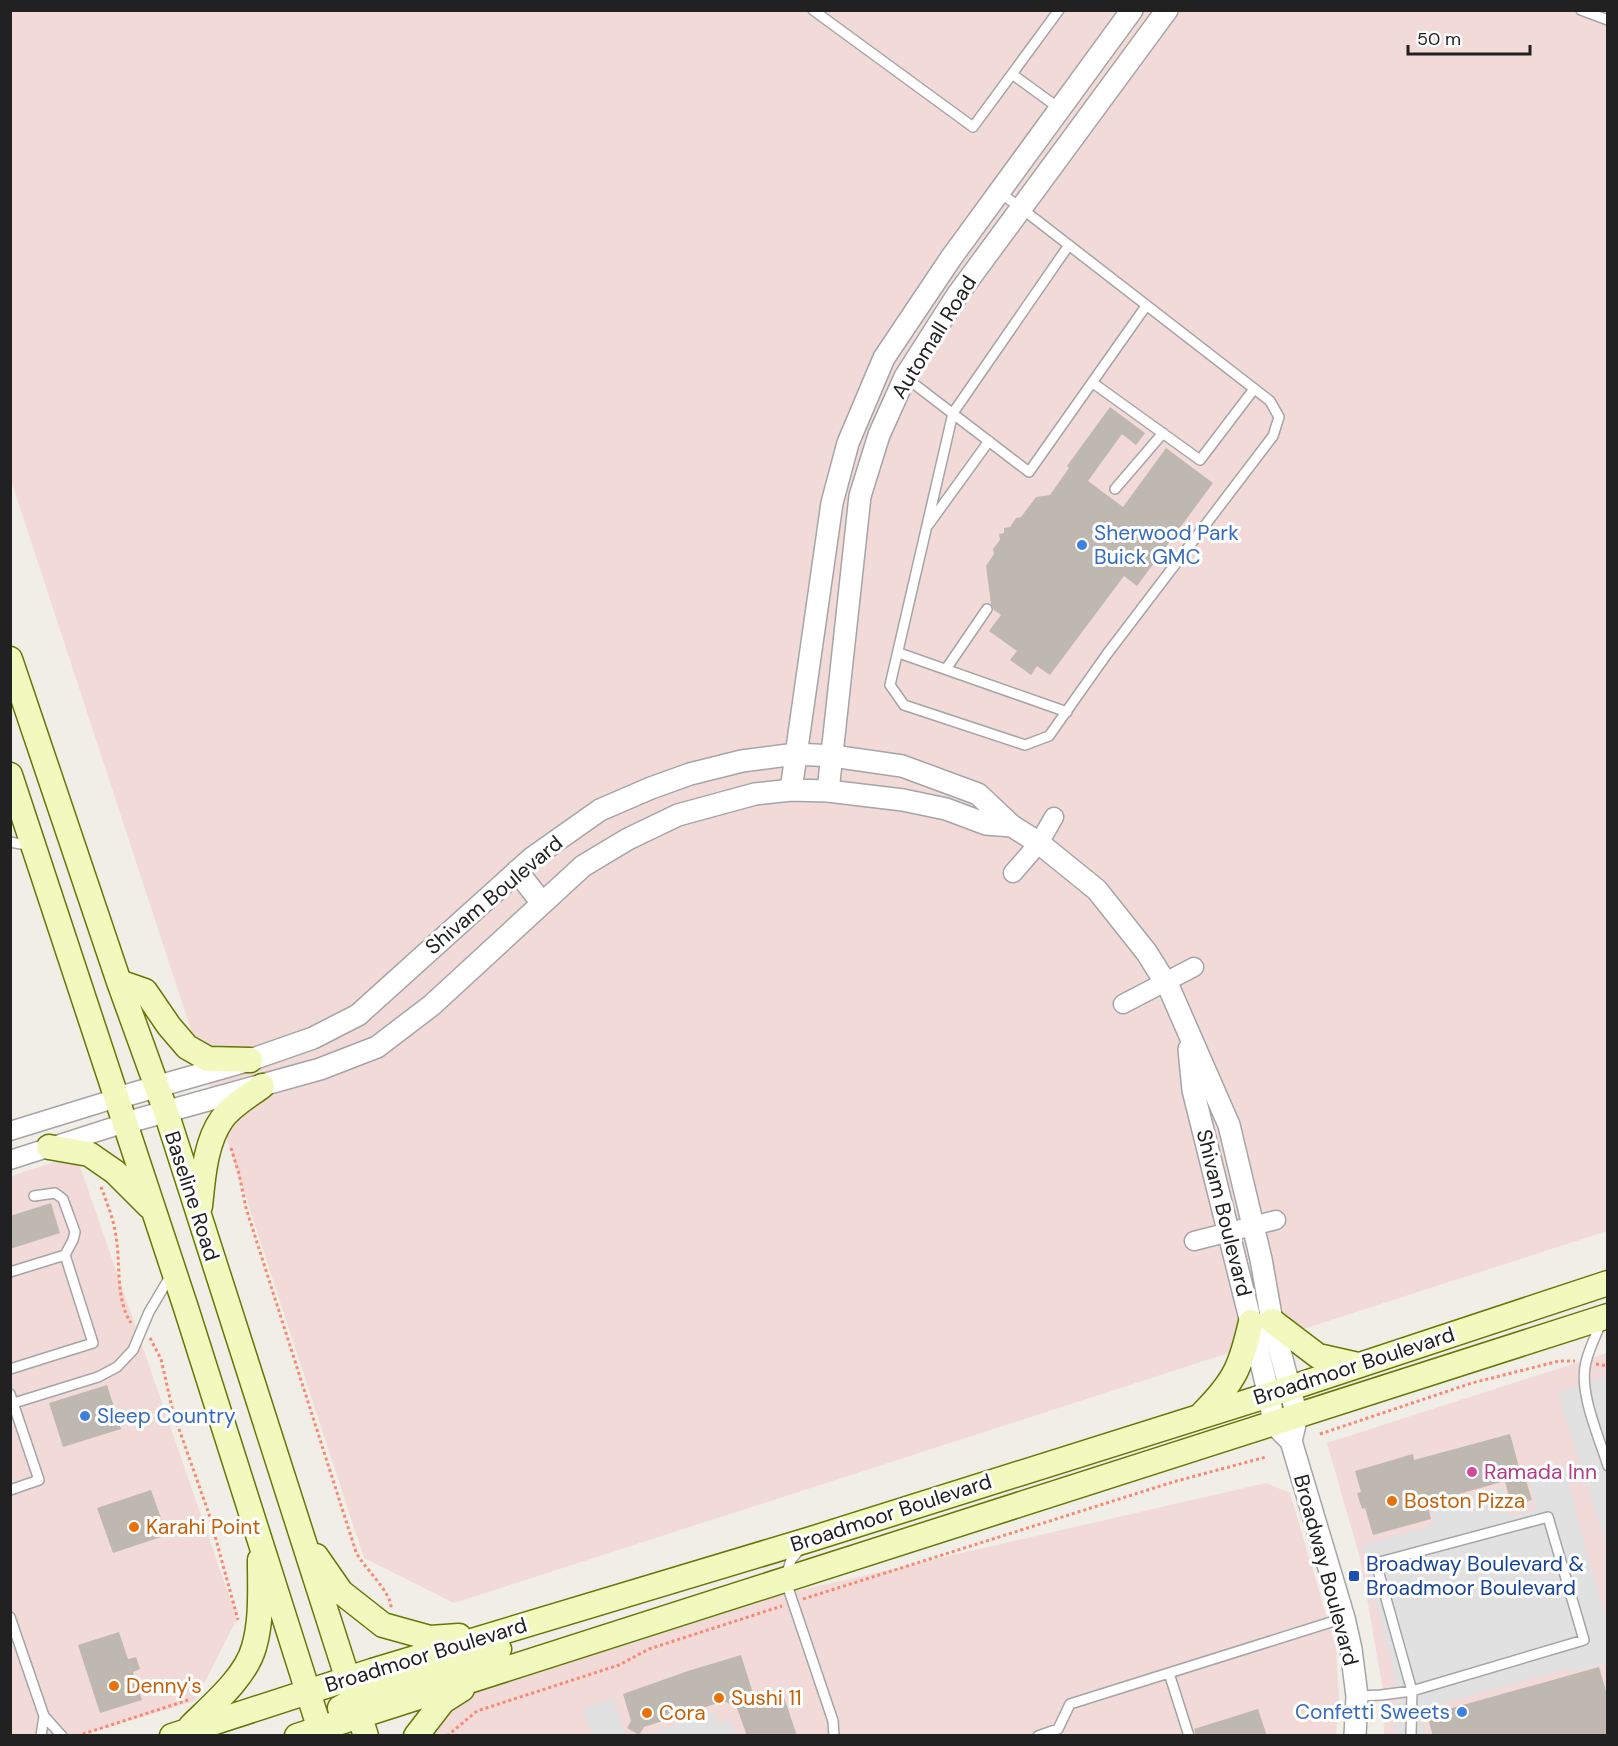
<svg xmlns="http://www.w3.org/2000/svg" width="1618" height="1746" font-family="'DM Sans',sans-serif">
  <rect width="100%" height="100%" fill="#f1eee7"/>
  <path fill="#f1dad7" d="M10,11H1607V1231L454,1603L364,1558L11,480Z
    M76,1155L237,1619L195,1701L82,1735L11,1736V1176Z
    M1607,1353V1735H1384L1385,1702L1360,1558L1327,1443Z
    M1266,1483L1290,1493L1336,1648L1339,1696L1336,1735L424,1736L467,1695L788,1593Z"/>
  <path fill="#e1e1e1" d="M1607,1376V1547L1557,1392Z
    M1564,1468L1607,1623V1663L1571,1672L1569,1668L1429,1707L1422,1719L1426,1735H1394L1397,1707L1394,1673L1362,1546L1434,1525L1431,1508L1503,1487L1511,1516L1536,1510L1529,1477Z
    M613,1698L625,1735H592L583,1709Z
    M715,1712L719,1724L731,1720L736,1735H643Z"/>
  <path fill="#beb8b1" d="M1110,407L1145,433L1136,445L1122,434L1088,481L1123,507L1166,448L1213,483L1137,586L1124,576L1050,675L1037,666L1031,675L1010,660L1017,651L989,631L1001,615L994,610L991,604L986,566L994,554L993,549L1000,540L999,534L1004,533V528L1010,527L1016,518L1021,517L1036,497L1050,495L1069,468L1067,466Z
    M51,1203L60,1233L10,1249V1216Z
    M107,1385L121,1429L63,1447L49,1403Z
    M1510,1434L1522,1478L1525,1477L1532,1500L1511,1505L1505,1481L1427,1503L1431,1519L1373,1535L1365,1508L1362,1509L1357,1493L1361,1492L1355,1471L1413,1454L1414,1460Z
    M151,1490L167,1535L113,1553L97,1508Z
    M119,1632L128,1659L136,1657L140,1669L133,1672L142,1700L100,1713L78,1645Z
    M741,1655L757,1706L784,1697L797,1736H747L737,1708L724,1701L644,1727L639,1735L627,1728L631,1721L623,1694L688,1671Z
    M1599,1667L1608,1698V1736H1433L1427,1715Z
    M1258,1709L1267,1736H1196L1194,1729Z"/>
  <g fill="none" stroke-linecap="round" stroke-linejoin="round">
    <g stroke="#a5a5a5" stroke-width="12">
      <path id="service" d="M813,10L973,127L1059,10
        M1581,10L1608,20
        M1012,74L1060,109
        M999,192L1021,208L1270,401L1279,417L1273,436L1107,654L1049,736L1025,745L904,705L890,685L953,413L1069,245
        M905,377L1029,472L1146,306
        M1093,383L1200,460L1254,389
        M1115,489L1163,433
        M929,524L989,441
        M899,653L1067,712
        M946,669L987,609
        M10,842L32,846
        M34,1196L55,1193L63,1199L75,1232L73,1240L65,1255
        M10,1272L65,1255L93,1343L10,1369
        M1601,1323C1596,1335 1589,1349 1586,1362C1578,1391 1599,1437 1608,1466
        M10,1394L39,1480L10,1490
        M14,1403L98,1377L117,1367L133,1350L149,1312L171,1275
        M800,1549L791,1560L785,1579L833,1721L834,1736
        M10,1617L44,1716L62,1736
        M1169,1673L1189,1736
        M1357,1696L1381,1695L1412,1691L1584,1640L1548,1517L1376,1563L1412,1691L1411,1736
        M41,1736L44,1716
        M1038,1736L1058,1729L1070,1704L1344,1618"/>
    </g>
    <g stroke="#a5a5a5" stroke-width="21">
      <path id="minor" d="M1013,873L1039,843L1054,817
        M1123,1004L1194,967
        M10,1131L117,1098
        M10,1160L125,1123
        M1194,1241L1276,1220"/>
    </g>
    <g stroke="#a5a5a5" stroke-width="24">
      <path id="tertiary" d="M791,790L832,503L848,443L884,358L951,258L1132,10
        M828,791L860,496L879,435L905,377L958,294L1167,10
        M517,871L542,903
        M1189,1049L1193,1090L1269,1395L1274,1424L1291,1441L1344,1618L1351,1649L1357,1696L1355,1736
        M117,1098L250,1060L313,1038L358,1015L532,858L600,810L651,788L690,774L742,761L796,754L833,756L902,766L978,794L1012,826L1039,843L1097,890L1147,953L1170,990L1229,1125L1261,1259L1272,1321L1297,1416L1291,1441
        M125,1123L320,1069L377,1047L432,1005L583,866L628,839L678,815L755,794L791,790L828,791L903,800L946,809L986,824L1012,826"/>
    </g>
    <g stroke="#647807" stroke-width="27">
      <path id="secondary" d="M10,659L119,982L166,1112L366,1736
        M10,775L186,1308L322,1736
        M119,982L145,991L169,1026L187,1047L208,1059L250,1060
        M49,1147L89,1154L115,1172L149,1206
        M200,1206C203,1178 205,1143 222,1119C232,1105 249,1096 262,1086
        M1272,1321L1318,1356L1358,1365
        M1203,1413C1235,1381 1241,1366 1251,1322
        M316,1556L341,1592L383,1625L430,1638L459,1636
        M340,1708C386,1682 449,1666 499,1649
        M191,1726C212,1705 246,1677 254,1647C262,1620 260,1588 260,1560
        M172,1736L372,1671L808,1540L1269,1395L1608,1283
        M297,1736L1608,1316
        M416,1736L443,1701L462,1689"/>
    </g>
    <path stroke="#f78972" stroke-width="3" stroke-dasharray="3 3" stroke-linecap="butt" d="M231,1148L239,1174L246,1208L356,1552C364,1568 392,1593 391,1608
      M101,1187C107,1203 114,1220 116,1237C121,1265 115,1298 131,1323
      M150,1338L161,1359L173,1412L209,1514L238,1620
      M1596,1364L1608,1366
      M1320,1434L1472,1383L1559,1361H1575
      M803,1599L1173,1482L1266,1457
      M77,1736L188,1700
      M447,1736L477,1711L619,1665L649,1649L782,1606"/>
    <use href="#service" stroke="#fff" stroke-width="9"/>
    <use href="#minor" stroke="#fff" stroke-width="18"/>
    <use href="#tertiary" stroke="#fff" stroke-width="21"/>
    <use href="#secondary" stroke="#f2f9be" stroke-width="24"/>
  </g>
  <g fill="#3f7fe0" stroke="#fff" stroke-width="2">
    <circle cx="1082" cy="545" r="6"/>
    <circle cx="85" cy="1416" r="6"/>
    <circle cx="1462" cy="1712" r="6"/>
  </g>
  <circle fill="#d1479c" stroke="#fff" stroke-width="2" cx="1472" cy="1472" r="6"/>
  <g fill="#e8710a" stroke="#fff" stroke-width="2">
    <circle cx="1392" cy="1501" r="6"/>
    <circle cx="134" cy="1527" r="6"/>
    <circle cx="114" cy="1686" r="6"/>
    <circle cx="719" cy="1698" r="6"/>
    <circle cx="647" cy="1713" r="6"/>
  </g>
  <rect fill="#1a4fb4" stroke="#fff" stroke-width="2" x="1348" y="1570" width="12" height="12" rx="3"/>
  <g text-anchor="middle" stroke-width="6" stroke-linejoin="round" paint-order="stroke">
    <g font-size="21" fill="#212121" stroke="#fff">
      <text transform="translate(934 337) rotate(-58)" y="7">Automall Road</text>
      <text transform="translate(494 895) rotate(-40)" y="7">Shivam Boulevard</text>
      <text transform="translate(192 1196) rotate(72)" y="7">Baseline Road</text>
      <text transform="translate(1224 1213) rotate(76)" y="7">Shivam Boulevard</text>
      <text transform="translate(1354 1366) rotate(-18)" y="7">Broadmoor Boulevard</text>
      <text transform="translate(891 1513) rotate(-18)" y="7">Broadmoor Boulevard</text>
      <text transform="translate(1326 1570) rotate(75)" y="7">Broadway Boulevard</text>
      <text transform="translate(426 1655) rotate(-17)" y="7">Broadmoor Boulevard</text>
    </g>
    <g font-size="21" fill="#366cbe" stroke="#fff" text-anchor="start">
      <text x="1094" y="540">Sherwood Park<tspan x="1094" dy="24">Buick GMC</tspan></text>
      <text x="97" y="1423">Sleep Country</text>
      <text x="1450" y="1719" text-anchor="end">Confetti Sweets</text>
    </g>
    <g font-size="21" fill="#b23c85" stroke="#fff" text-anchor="start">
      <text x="1484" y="1479">Ramada Inn</text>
    </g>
    <g font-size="21" fill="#c56008" stroke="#fff" text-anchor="start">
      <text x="1404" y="1508">Boston Pizza</text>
      <text x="146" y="1534">Karahi Point</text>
      <text x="126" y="1693">Denny's</text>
      <text x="731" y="1705">Sushi 11</text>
      <text x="659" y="1720">Cora</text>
    </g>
    <g font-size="21" fill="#164399" stroke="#fff" text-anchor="start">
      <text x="1366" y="1571">Broadway Boulevard &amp;<tspan x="1366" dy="24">Broadmoor Boulevard</tspan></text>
    </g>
  </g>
  <rect width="1618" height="1746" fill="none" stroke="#212121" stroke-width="24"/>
  <path d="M1408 45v9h122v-9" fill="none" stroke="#212121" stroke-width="3"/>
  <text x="1417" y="45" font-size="18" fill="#212121" stroke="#ffffff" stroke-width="4.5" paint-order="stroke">50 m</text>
</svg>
